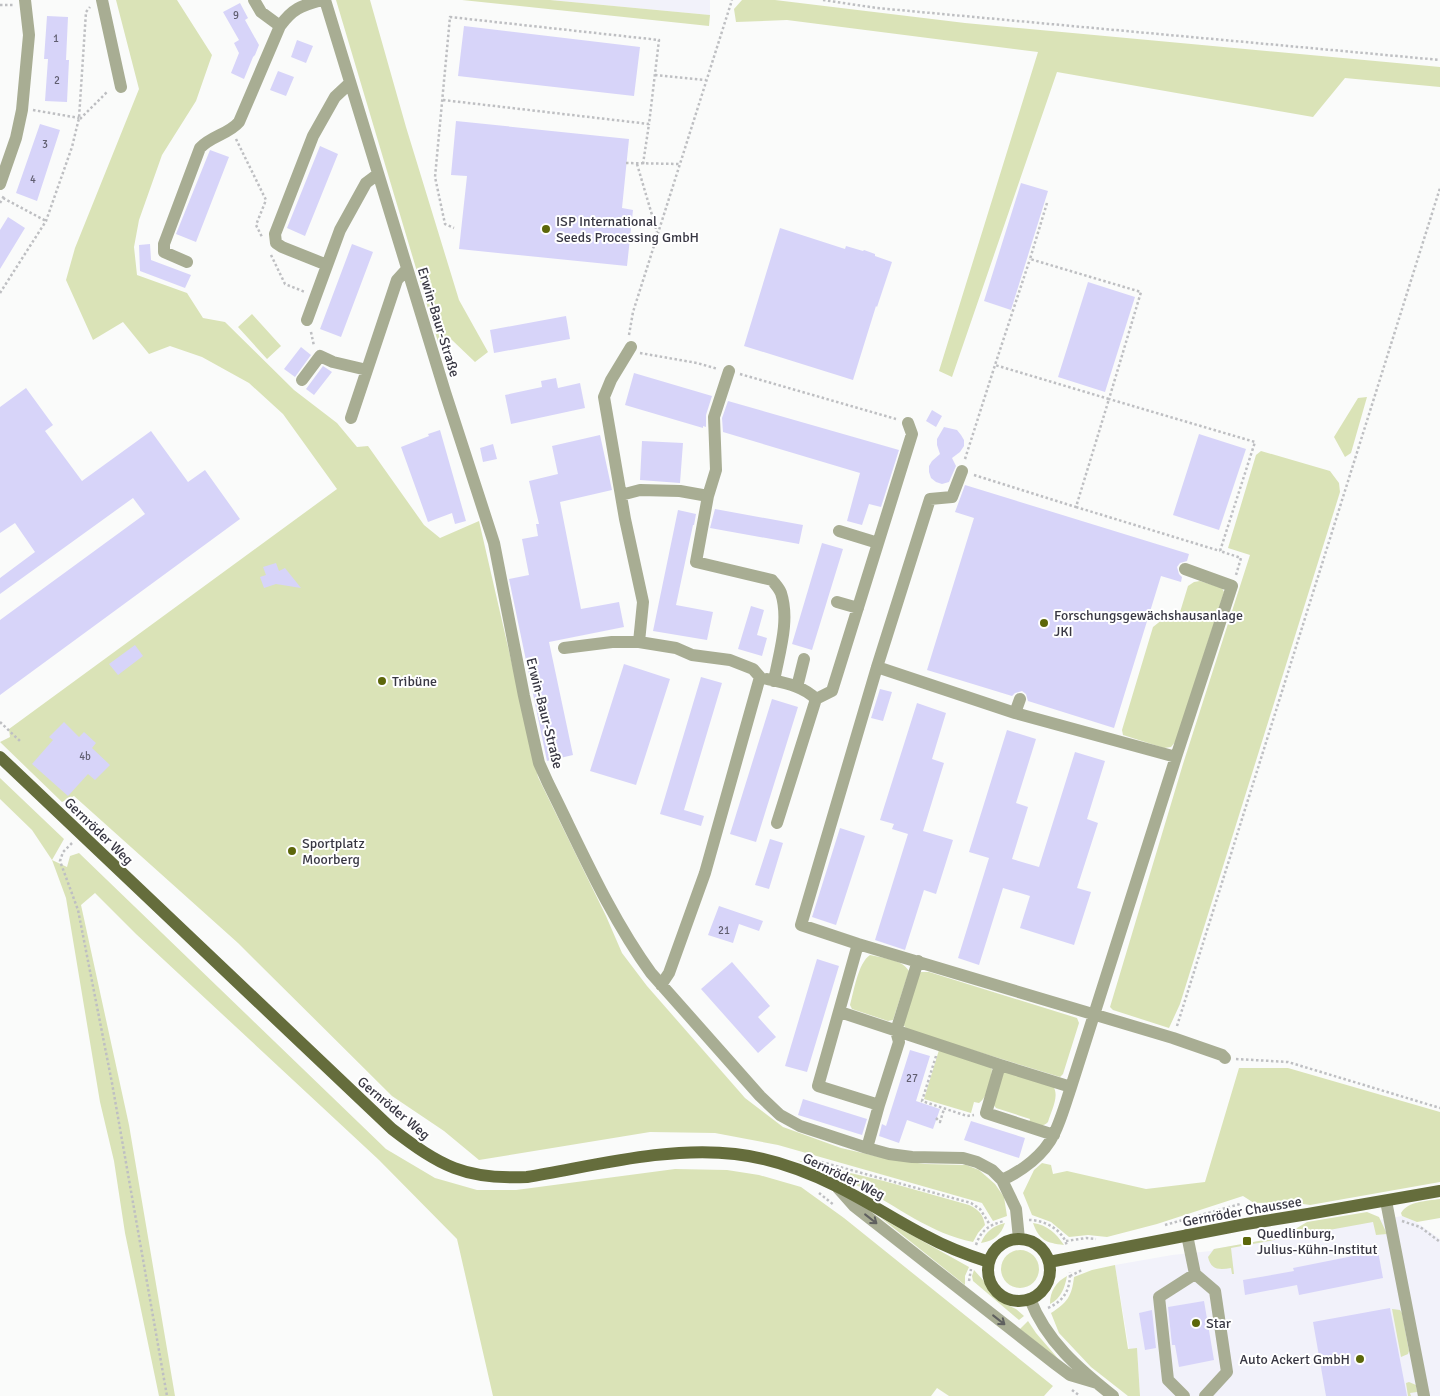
<svg xmlns="http://www.w3.org/2000/svg" width="1440" height="1396" font-family="Signika,sans-serif">
  <rect width="100%" height="100%" fill="#fafbfa"/>
  <path fill="#f2f2fa" d="M550,0H710V15Z
    M1402,1216L1413,1220L1440,1239V1396H1140L1137,1349H1129L1115,1265L1172,1255L1211,1251L1214,1249Z"/>
  <path fill="#dae3b7" d="M116,0H177L212,55L196,101L162,155L139,220L134,247L137,275L187,293L203,318L225,322L294,390L337,423L357,447L368,446L424,525L440,538L479,521L538,777L606,916L622,953L647,986L745,1098L783,1127L841,1148L888,1159L925,1164L966,1165L979,1170L995,1184L1004,1197L1007,1216L993,1221L982,1203L778,1145L715,1133L650,1132L479,1160L444,1131L392,1096L238,943L74,796L62,802L0,742L10,737L9,729L337,489L283,414L249,383L202,357L170,346L149,354L123,322L93,340L66,280L75,248L139,89Z
    M336,0H370L406,127L459,300L488,352L475,362L452,340L438,342Z
    M462,0H550L710,15L709,26Z
    M742,0H775L965,23L1440,67V87L1345,78L1313,117L1057,72L952,377L939,371L1038,52L787,20L736,22L734,9Z
    M252,314L281,346L267,359L238,327Z
    M1367,397L1351,453L1345,457L1334,437L1358,398Z
    M1261,451L1330,471L1339,483L1340,492L1180,1004L1169,1028L1113,1010L1110,1007L1183,764L1250,555L1228,548L1256,455Z
    M1200,581L1222,588L1224,592L1176,741L1171,747L1164,748L1123,735L1122,730L1153,627L1163,619L1177,622L1188,586L1194,582Z
    M0,778L64,839L52,860L67,867L70,856L79,853L386,1149L435,1178L477,1190H516L675,1169L727,1170L759,1175L801,1187L844,1218L1053,1386L1044,1396H949L937,1388L931,1396H493L457,1239L379,1160L136,934L95,893L81,905L129,1125L175,1396H159L125,1233L114,1161L100,1102L66,898L52,860L32,830L0,799Z
    M870,955C882,958 902,959 909,971L893,1020L888,1021L852,1009L850,1005C854,991 858,963 870,955Z
    M921,972H929L1077,1018L1079,1023L1063,1074L1060,1077L907,1030L903,1024L917,976Z
    M939,1050L988,1066L992,1069C991,1079 988,1097 979,1103L974,1102L971,1113L924,1099Z
    M1239,1068H1288L1440,1112V1182L1310,1205L1290,1202L1254,1203L1243,1196L1157,1224L1107,1237L1088,1235L1069,1237L1051,1222L1032,1215L1023,1193L1034,1170L1042,1163L1051,1165L1053,1174L1067,1171L1146,1189L1205,1182Z
    M1007,1071L1053,1086C1060,1096 1051,1111 1048,1122C1042,1128 1037,1125 1029,1123L1030,1119L996,1108L993,1104L1002,1073Z
    M796,1160L884,1181L969,1205C979,1210 983,1214 985,1225L978,1233L973,1242C931,1234 897,1206 860,1187C839,1176 818,1168 796,1160Z
    M1440,1199V1218L1417,1222L1402,1216L1401,1213C1408,1201 1427,1201 1440,1199Z
    M1367,1212L1379,1217L1387,1234L1376,1235L1373,1222L1231,1248L1234,1274H1232L1231,1268C1219,1270 1211,1270 1208,1257L1214,1249L1270,1239L1271,1233L1297,1228L1307,1222Z
    M881,1218L969,1267L965,1276V1285Z
    M1005,1223C1001,1235 994,1241 981,1243C986,1231 993,1226 1005,1223Z
    M1033,1223C1047,1225 1056,1233 1064,1245C1046,1243 1039,1240 1033,1223Z
    M1001 1269a19 19 0 1 1 38 0a19 19 0 1 1-38 0Z
    M1115,1265L1128,1349L1137,1348L1140,1396H1128L1091,1367L1059,1333L1051,1313C1067,1303 1072,1296 1074,1277L1092,1270Z
    M974,1270L983,1280L994,1297L1003,1303L1016,1309L1024,1316L1019,1320L973,1281L972,1276Z
    M1067,1276C1065,1287 1061,1299 1050,1304C1050,1291 1056,1282 1067,1276Z
    M1392,1309L1400,1310L1402,1313L1409,1351L1408,1354L1401,1357Z
    M1028,1321L1036,1333L1061,1362L1020,1329Z
    M1409,1382L1416,1385L1417,1392L1410,1393L1411,1396H1408L1406,1383Z"/>
  <path fill="#d7d4f9" d="M240,3L248,18L245,20L259,45L255,55L253,57L244,79L231,73L239,53L234,43L239,40L223,12Z
    M47,16L68,17L66,60H69L67,102L45,101L48,59H44Z
    M464,26L640,47L634,96L458,76Z
    M297,40L313,46L306,63L291,57Z
    M278,71L294,77L286,96L270,90Z
    M456,121L629,139L622,208L633,210L627,266L459,249L467,176L451,175Z
    M40,124L60,130L37,201L16,193Z
    M320,146L338,154L305,236L287,228Z
    M210,150L229,157L196,242L176,234Z
    M1021,183L1048,191L1011,310L984,301Z
    M8,217L25,228L0,269V230Z
    M780,228L845,249L846,246L863,251L864,250L875,254V256L892,262L877,307L876,306L853,380L744,346Z
    M150,244L151,260L191,275L185,288L140,271L139,245Z
    M352,244L373,252L341,337L320,329Z
    M1088,282L1135,297L1105,392L1058,377Z
    M566,316L570,339L494,353L490,330Z
    M301,347L311,355L295,377L284,369Z
    M323,366L332,372L314,395L306,389Z
    M634,373L712,396L706,415V427L703,426V428L625,405Z
    M556,378L558,388L580,383L585,408L511,424L505,395L542,387L541,381Z
    M26,388L53,425L45,431L82,481L151,431L188,482L205,470L240,519L0,695V620L145,514L133,498L0,594V578L35,552L15,523L0,533V407Z
    M728,401L899,450L881,507L869,504L862,525L847,521L860,473L723,432L722,418Z
    M932,410L942,416L936,427L926,421Z
    M944,427L957,430L961,435L964,440V446L960,452L952,458L956,466L949,482L942,484L936,482L931,478L929,472V466L932,461L940,454L937,445V439Z
    M440,430L466,521L455,524L452,513L428,522L401,447L429,436L428,434Z
    M1199,434L1246,449L1219,530L1173,515Z
    M600,435L612,490L560,502L581,609L619,602L624,627L549,642L573,755L547,761L509,579L529,575L522,539L538,536L536,524H539L529,481L558,474L552,446Z
    M642,441L683,443L680,483L640,480Z
    M493,444L497,459L483,462L480,448Z
    M965,485L1189,554L1187,561L1180,563L1177,567L1179,574L1182,577L1181,582L1161,576L1114,728L1028,701L1026,694L1022,691L1015,693L1012,696L927,670L974,518L955,512Z
    M715,509L803,525L799,544L710,528Z
    M678,510L696,514L694,525H693L676,605L713,612L707,640L653,631Z
    M822,543L843,549L812,650L792,644Z
    M276,563L279,571L285,568L301,588L276,584L264,588L260,577L266,575L263,567Z
    M751,606L764,610L757,635L767,638L762,656L738,649Z
    M135,645L143,656L118,675L109,664Z
    M624,664L670,679L636,785L590,771Z
    M701,677L722,683L684,810L704,816L701,826L660,814Z
    M880,689L892,692L883,721L871,718Z
    M772,699L798,707L756,842L730,834Z
    M917,703L946,713L932,759L944,763L923,831L953,840L936,894L924,890L905,950L875,940L908,834L892,829L894,824L880,820Z
    M64,722L79,737L84,732L96,743L92,748L110,765L95,780L88,774L68,796L32,764L53,740L49,737Z
    M1007,730L1036,739L1016,803L1028,807L1012,859L1039,867L1075,752L1105,761L1087,819L1098,823L1077,888L1091,892L1074,945L1020,928L1030,896L1003,888L979,965L958,958L989,858L969,852Z
    M840,828L865,836L836,925L812,917Z
    M770,839L783,843L769,889L755,885Z
    M719,906L763,921L759,931L739,924L733,943L708,935Z
    M817,959L839,966L807,1072L785,1066Z
    M732,962L770,1006L758,1017L776,1037L758,1053L701,989Z
    M910,1050L930,1056L916,1101L940,1109L933,1129L907,1120L899,1143L879,1136L882,1124L886,1126Z
    M803,1099L867,1119L862,1135L798,1115Z
    M971,1121L1025,1138L1019,1158L964,1140Z
    M1378,1251L1383,1278L1299,1295L1297,1285L1245,1295L1243,1280L1294,1271L1293,1268Z
    M1204,1301L1214,1360L1179,1367L1175,1345H1172L1168,1307Z
    M1390,1308L1407,1396H1326L1313,1322Z
    M1152,1310L1156,1348L1145,1350L1139,1313Z"/>
  <g fill="none" stroke-linecap="round" stroke-linejoin="round">
    <path stroke="#bebfc2" stroke-width="2.5" stroke-dasharray="2.5 2.5" stroke-linecap="butt" d="M823,0L877,8L1440,60
      M0,5H14
      M655,75L706,80
      M443,100L649,124L659,40L450,17L435,177L445,224L454,228
      M33,110L79,118
      M80,119L108,91
      M236,139L266,200L256,225L262,237
      M626,163L680,164
      M637,164L657,232
      M643,164L649,124
      M3,198L46,221
      M0,203L4,196
      M1047,203L1030,259L1141,292L1109,399L1255,442L1220,551L1241,558L1236,575
      M639,240L655,242
      M271,255L285,284L305,292
      M0,293L46,221L72,147L79,118L86,12L90,7
      M311,332L314,346
      M629,335L633,312L732,0
      M640,353L697,363L718,369
      M740,374L896,419
      M965,459L995,365
      M974,475L1076,507L1109,399L995,365L1030,259
      M1076,507L1220,551
      M0,722L21,742
      M72,843L63,852L60,861L78,910L112,1083L167,1396
      M1177,1026L1440,188
      M936,1056L922,1101L967,1116L974,1115
      M1236,1059L1288,1062L1440,1108
      M936,1118L940,1122L944,1109
      M807,1158L971,1203L980,1209L990,1225
      M819,1193L834,1205
      M1029,1220C1045,1220 1063,1230 1067,1246
      M1402,1221L1420,1227L1440,1242
      M1165,1225L1240,1204
      M1066,1241L1086,1238L1096,1239
      M976,1245C981,1230 989,1225 1004,1221
      M1070,1276L1082,1270
      M969,1281L971,1269
      M1048,1308C1065,1300 1070,1290 1070,1272
      M1072,1390L1080,1396"/>
    <path stroke="#a8ad93" stroke-width="12" d="M102,0L121,87
      M254,0L261,12L280,26
      M325,0L445,392L494,543L524,696L539,763L548,783C580,847 609,915 651,973L760,1096L780,1115L800,1126L867,1148L889,1154L912,1157L963,1158L977,1162L992,1170L1002,1180L1016,1209L1019,1239
      M0,184L16,138L22,110L29,35L25,0
      M187,262L164,252V244L200,148C211,136 229,134 239,122L280,26C293,8 301,6 322,0
      M327,265L282,247L276,243L275,234L313,136L335,97L350,83
      M307,320L340,230L366,183L378,174
      M302,380L320,356L333,362L367,370
      M351,418L397,280L407,269
      M962,471L952,497L930,499L877,667L801,925L858,944L1173,1038L1222,1055L1225,1058
      M621,495L640,490L680,491L708,496L696,562L772,580C775,584 779,588 781,593C790,621 779,653 774,681
      M708,496L716,470L714,417L729,371
      M839,531L878,543
      M837,602L858,608
      M639,642L676,648L692,655L730,660L753,669L760,677L705,873L669,973L661,985
      M564,648L612,642H639L643,602L625,519L604,397L611,380L631,347
      M877,667L1015,713L1020,699
      M767,679C785,683 803,686 816,699L777,823
      M797,687L804,659
      M816,699L832,691L912,434L908,423
      M1015,713L1176,757L1232,586L1185,569
      M858,944L818,1086L879,1105L867,1148
      M840,1012L1000,1065L1071,1087
      M1000,1065L986,1113L1054,1135
      M879,1105L899,1042L896,1031L918,961
      M1002,1180C1022,1171 1044,1155 1054,1134C1061,1120 1066,1102 1071,1087L1176,757
      M838,1188L854,1206L1054,1363L1070,1375L1097,1383
      M1386,1201L1424,1396
      M1187,1235L1195,1274L1215,1291L1227,1372L1205,1396
      M1030,1299C1046,1341 1079,1369 1113,1396
      M1184,1396L1168,1380L1159,1297L1195,1274"/>
    <path stroke="#656d3c" stroke-width="12" d="M0,757L392,1129C440,1166 465,1180 527,1177C594,1166 667,1146 735,1154C770,1158 804,1170 836,1186C867,1201 895,1220 926,1236C946,1247 967,1255 989,1262
      M988 1270a31 31 0 1 1 62 0a31 31 0 1 1-62 0Z
      M1049,1262L1246,1224L1308,1214L1440,1191"/>
  </g>
  <defs><path id="oneway-shaft" d="M-6 0H5M1.5-3L5.5 0L1.5 3" fill="none" stroke-width="1.6" stroke-linecap="round" stroke-linejoin="round" transform="scale(1.25)"/></defs>
  <g stroke="#5f605f">
    <use href="#oneway-shaft" transform="translate(871 1219) rotate(38)"/>
    <use href="#oneway-shaft" transform="translate(999 1320) rotate(38)"/>
  </g>
  <g fill="#5c670a" stroke="#fff" stroke-width="2">
    <circle cx="546" cy="229" r="5"/>
    <circle cx="1044" cy="623" r="5"/>
    <circle cx="382" cy="681" r="5"/>
    <circle cx="292" cy="851" r="5"/>
    <rect x="1242" y="1236" width="10" height="10" rx="2.5"/>
    <circle cx="1196" cy="1323" r="5"/>
    <circle cx="1360" cy="1359" r="5"/>
  </g>
  <g text-anchor="middle" stroke-width="4" stroke-linejoin="round" paint-order="stroke">
    <g font-size="11" fill="#605e70">
      <text x="236" y="19">9</text>
      <text x="56" y="42">1</text>
      <text x="57" y="84">2</text>
      <text x="45" y="148">3</text>
      <text x="33" y="183">4</text>
      <text x="85" y="760">4b</text>
      <text x="724" y="934">21</text>
      <text x="912" y="1082">27</text>
    </g>
    <g font-size="14" fill="#383743" stroke="#fff" text-anchor="start">
      <text x="556" y="226">ISP International<tspan x="556" dy="16">Seeds Processing GmbH</tspan></text>
      <text x="1054" y="620">Forschungsgewächshausanlage<tspan x="1054" dy="16">JKI</tspan></text>
      <text x="392" y="686">Tribüne</text>
      <text x="302" y="848">Sportplatz<tspan x="302" dy="16">Moorberg</tspan></text>
      <text x="1257" y="1238">Quedlinburg,<tspan x="1257" dy="16">Julius-Kühn-Institut</tspan></text>
      <text x="1206" y="1328">Star</text>
      <text x="1350" y="1364" text-anchor="end">Auto Ackert GmbH</text>
    </g>
    <g font-size="14" fill="#383743" stroke="#fff">
      <text transform="translate(439 322) rotate(73)" y="5">Erwin-Baur-Straße</text>
      <text transform="translate(545 713) rotate(76)" y="5">Erwin-Baur-Straße</text>
      <text transform="translate(99 831) rotate(44)" y="5">Gernröder Weg</text>
      <text transform="translate(394 1108) rotate(40)" y="5">Gernröder Weg</text>
      <text transform="translate(844 1176) rotate(26)" y="5">Gernröder Weg</text>
      <text transform="translate(1242 1211) rotate(-10)" y="5">Gernröder Chaussee</text>
    </g>
  </g>
</svg>
